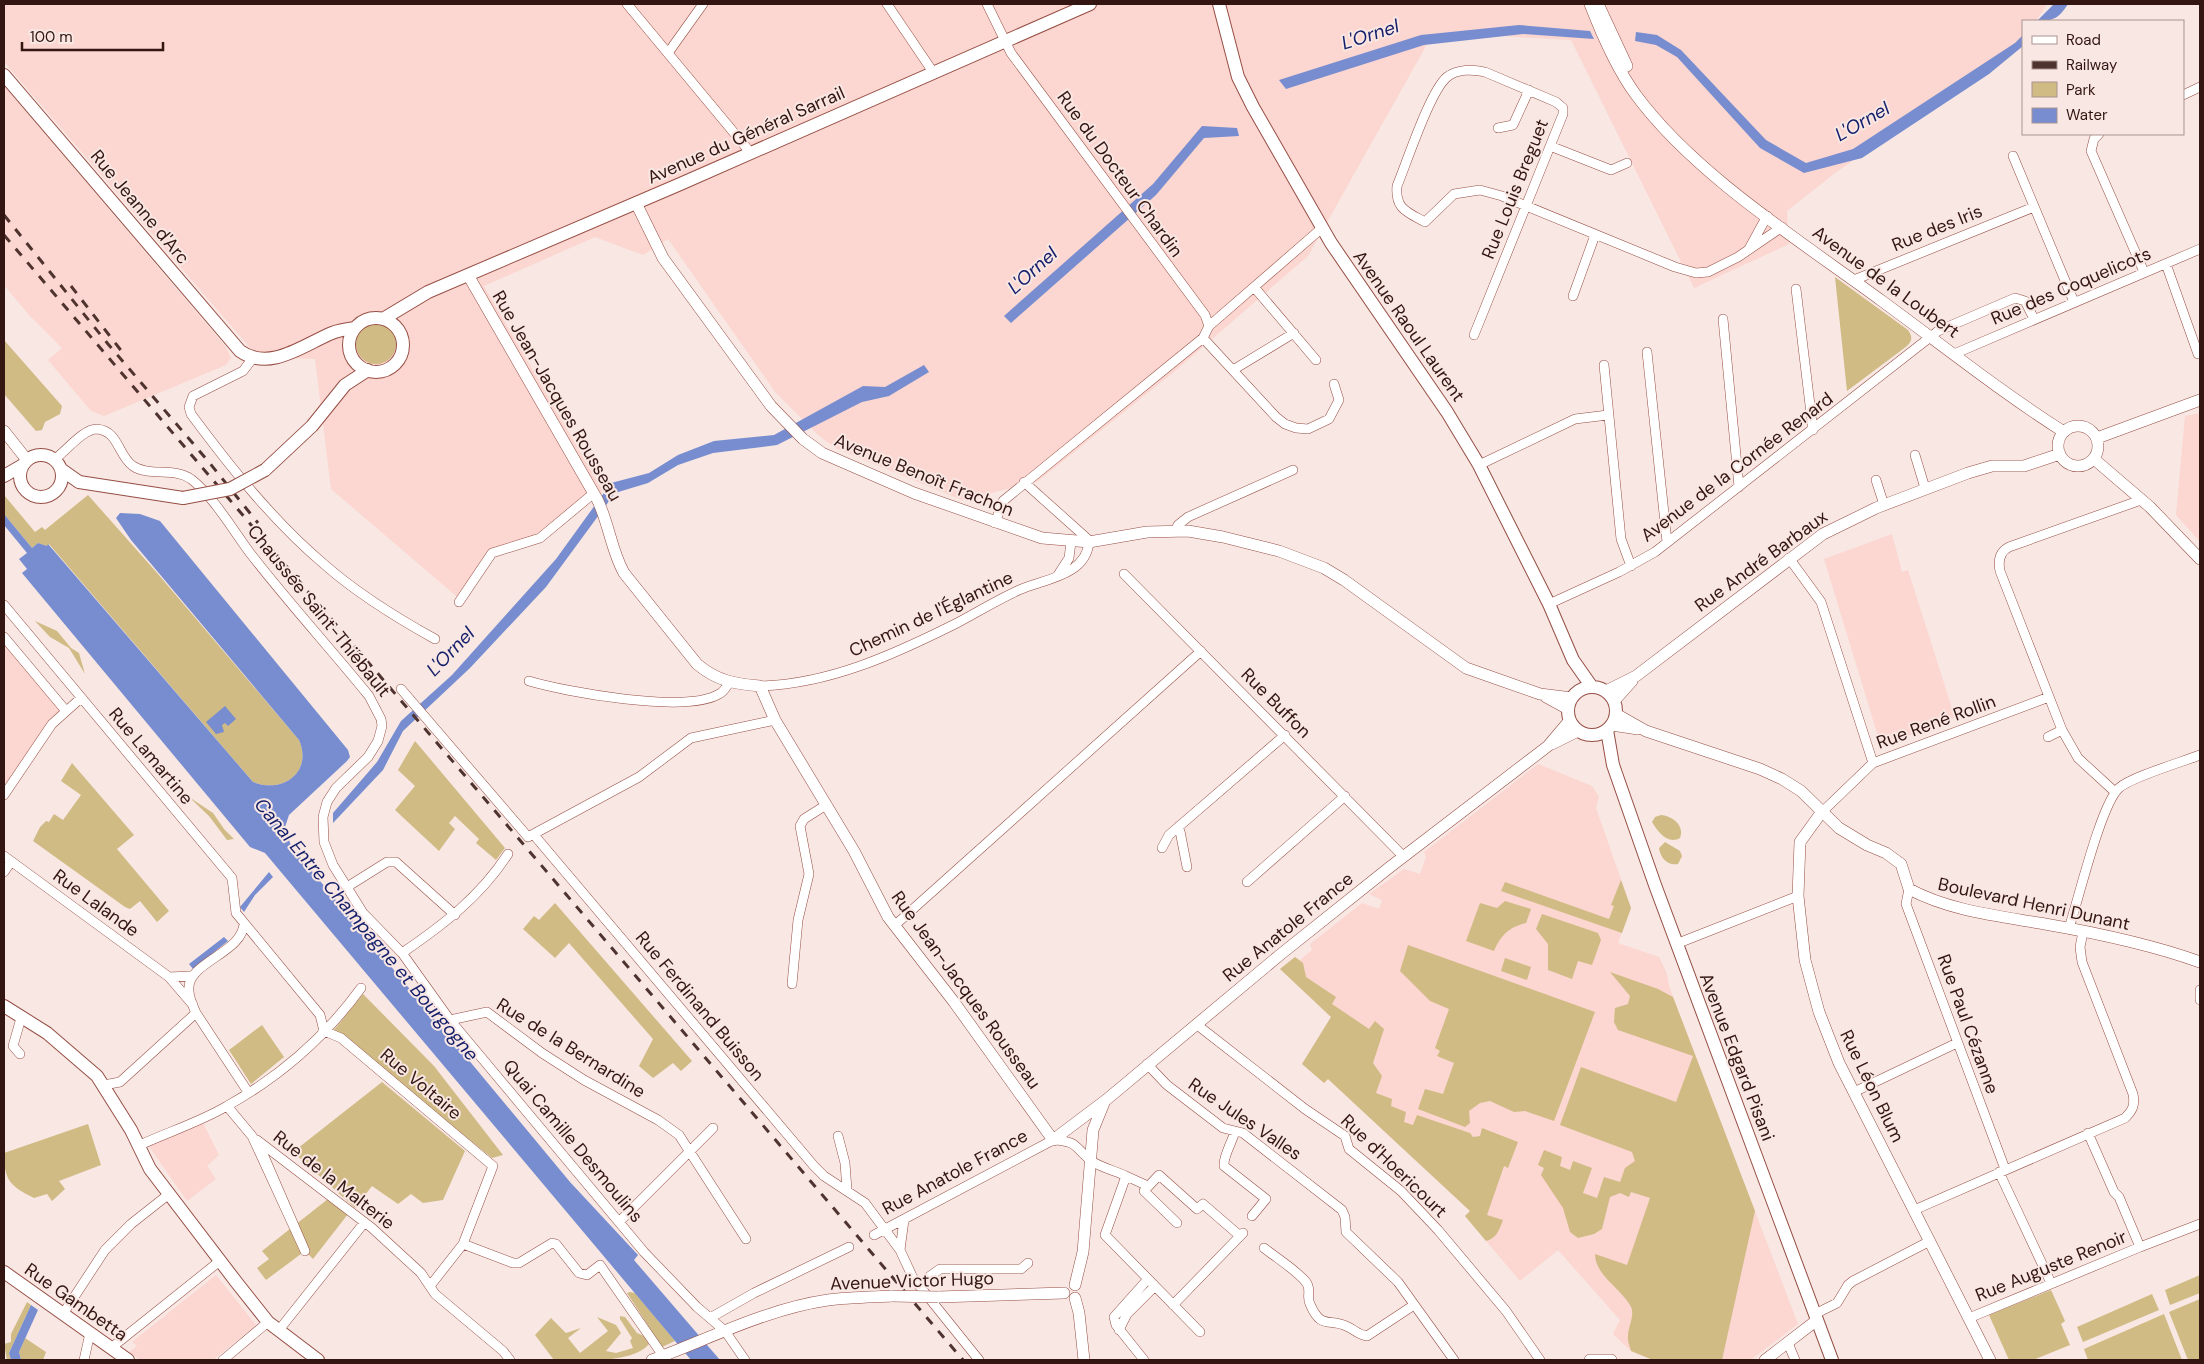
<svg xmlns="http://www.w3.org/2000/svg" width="2204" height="1364" font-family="'DM Sans',sans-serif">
  <rect width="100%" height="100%" fill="#f8e7e3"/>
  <path fill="#fcd6d0" d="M4,4H2047L2036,21H2023L2022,44L1835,173L1787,211L1789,244L1694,288L1571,40L1499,36L1430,39L1308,256L1175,371L1037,482L962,500L835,448L817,434L776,393L668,239L643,255L595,237L484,286L603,491L539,539L492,557L462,601L331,489L315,359L258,357L4,62Z
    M4,86L225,346L231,358L226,365L104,416L91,411L48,360L62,348L29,315L4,285Z
    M2200,413V542L2176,515L2185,416Z
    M1892,534L1902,572L1908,570L1955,718L1881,746L1824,559Z
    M4,637L66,711L4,795Z
    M1538,764L1592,786L1599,797L1596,808L1631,908L1618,943L1659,957L1667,974L1669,986L1798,1324L1752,1359L1653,1360L1631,1351L1613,1334L1620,1320L1558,1250L1520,1281L1465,1216L1470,1211L1328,1079L1324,1083L1302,1064L1331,1017L1280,969L1295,957L1300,960L1312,950L1310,944L1362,903L1379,909L1382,900L1369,894L1404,869L1420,874L1426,857L1424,852Z
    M202,1121L219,1155L207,1166L216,1179L187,1201L148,1145Z
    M216,1275L256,1325L213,1360H140L129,1352L137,1346L132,1342Z"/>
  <path fill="#d0bb84" d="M1835,277L1908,330C1912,336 1913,340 1907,346L1847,391Z
    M356 344a20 20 0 1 1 40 0a20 20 0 1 1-40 0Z
    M4,340L62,406L60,414L45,422L42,430L36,431L4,394Z
    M4,495L35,532L42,527L45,530L88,495L158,574L299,740C313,772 283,794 253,782L49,544L47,546L38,543L32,548L4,514Z
    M35,621L57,631L71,648L79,653L85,674L69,648L50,637Z
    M415,741L505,848L496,860L476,843L479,839L455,816L449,823L455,829L439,851L395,810L415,786L398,770Z
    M72,763L134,835L117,849L169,911L157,922L140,901L130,909L125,907L33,841L40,827L46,821L49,822L54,814L63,820L81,795L61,781Z
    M189,797L213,813L224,829L234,839L227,840L209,816Z
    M1661,815C1672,816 1685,825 1680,838C1668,845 1658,832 1652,822L1655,817Z
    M1665,842L1680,851L1682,856L1678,864C1667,866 1660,857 1659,848Z
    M1621,880L1631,908L1622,933L1501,891L1505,882L1609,919L1614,906L1611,905Z
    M1505,901L1531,909L1526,923C1509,927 1501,935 1494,951L1466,941L1480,903L1497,908Z
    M555,903L692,1061L681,1071L673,1063L653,1078L639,1066L653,1039L569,943L555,958L523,929L534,916L539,920Z
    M1542,914L1598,933L1601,940L1592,965L1578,961L1572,979L1548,970V944L1536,929Z
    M1408,945L1595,1012L1554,1121L1525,1111L1514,1112L1490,1101L1480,1103L1469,1111L1470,1123L1465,1127L1418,1109L1425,1089L1443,1094L1454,1063L1437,1056L1440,1051L1435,1048L1449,1009L1430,1001L1400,971Z
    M1295,957L1303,963L1306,977L1336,997L1332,1004L1369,1029L1375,1021L1384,1029L1373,1063L1382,1076L1376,1093L1392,1099L1391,1106L1406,1112L1404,1122L1413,1125L1417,1115L1470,1133L1473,1137L1480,1136L1482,1128L1518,1142L1508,1168L1504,1166L1487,1215L1503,1220C1499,1230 1497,1238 1486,1241L1465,1216L1470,1211L1328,1079L1324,1083L1302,1064L1331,1017L1280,969Z
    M1505,958L1531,967L1527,980L1501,971Z
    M1610,972L1658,989L1673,997L1755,1211L1722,1360H1653L1631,1351C1630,1346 1627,1341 1628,1336C1628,1326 1636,1314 1630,1305C1620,1288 1595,1275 1595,1254L1627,1265L1650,1198L1631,1192L1629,1197L1620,1193L1610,1197L1602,1229L1594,1234L1578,1238L1570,1232L1563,1208L1541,1175L1544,1168L1538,1165L1544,1150L1562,1157L1560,1166L1570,1170L1573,1161L1592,1168L1583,1193L1597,1198L1604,1177L1620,1182L1625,1168L1635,1161L1632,1152L1560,1125L1581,1067L1676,1102L1693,1056L1618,1030L1614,1022L1615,1008L1628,1004L1630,996Z
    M363,994L434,1066L503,1155L492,1158L334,1030Z
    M262,1025L284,1057L251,1084L229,1050Z
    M382,1082L465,1151L443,1200L423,1203L411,1194L398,1204L372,1186L355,1208L293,1152Z
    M88,1124L101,1165L59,1181L65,1189L52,1201L47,1194L34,1198C10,1186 4,1180 4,1153Z
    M328,1199L348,1214L313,1259L305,1251L266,1280L257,1268L269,1259L262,1251Z
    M2200,1275V1293L2170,1305L2165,1290Z
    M2051,1290L2065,1321L2061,1324L2070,1345L2033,1360H2009L1989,1315Z
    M630,1292L635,1293L675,1341L662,1347L627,1293Z
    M2152,1294L2159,1310L2083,1342L2077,1327Z
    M2200,1299V1360H2188L2169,1312Z
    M27,1302L31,1305L9,1353L11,1360H7L4,1344L11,1342V1334Z
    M2164,1314L2182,1360H2088L2084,1349Z
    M620,1316L625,1317L637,1333L644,1336L649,1344C633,1364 580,1360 554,1360L535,1335L551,1318L566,1333L581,1328L568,1338L580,1353L608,1331L597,1317L616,1325L621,1333L606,1351L616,1353L633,1348L630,1341L632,1338L620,1319Z
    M25,1338L46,1352L43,1360H21L19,1352Z"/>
  <path fill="#778dd0" d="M2054,4H2068C2059,18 2054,21 2037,21Z
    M1519,25L1590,31L1594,39L1523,34L1424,45L1286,89L1279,80L1421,35Z
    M1636,32L1657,35L1681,50L1766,140L1806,163L1853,149L2015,43L2023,35V46L1989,74L1862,158L1804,173L1760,148L1677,57L1656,45L1635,41Z
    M1202,126L1237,128L1239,136L1204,138L1156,195L1011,323L1004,316L1153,184Z
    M924,365L929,372L889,396L862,402L777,445L713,453L678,465L648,483L615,493L546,587L470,668L403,731L383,770L333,823V813L377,762L401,721L452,675L556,559L611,483L649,473L678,455L714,441L774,435L863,386L885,387Z
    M120,513L140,514L160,521L348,750L350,757L347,761L289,815L285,827L291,846L570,1182L638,1255L634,1260L720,1360H691L265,853L250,847L22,573L27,569L19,559L27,553L4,525V514L32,548L38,543L47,546L48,544L253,782C283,794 313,772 299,740L131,540L116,518Z
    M225,706L236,719L228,726L225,723L222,725L224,732L216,734L206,722Z
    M269,872L273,877L255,895L244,912L240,907Z
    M224,937L228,941L193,969L189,964Z
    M31,1305L38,1310L19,1352L21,1360H11L9,1353Z"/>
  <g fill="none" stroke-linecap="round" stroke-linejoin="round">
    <g stroke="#964e44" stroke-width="10">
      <path id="minor" d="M627,4L750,152
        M887,4L933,72
        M987,4L1011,53L1205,315L1209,326
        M668,53L703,4
        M2183,95L2200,87
        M1498,128L1513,125L1529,90
        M2099,134L2094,139L2091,151L2144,272
        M1550,146L1611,170L1627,163
        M2013,156L2074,302
        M1749,249L1767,216
        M2166,264L2198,354L2200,353
        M1854,280L2034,207
        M1254,287L1316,360
        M1796,289L1813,430
        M1573,296L1595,235
        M1723,319L1739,487
        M1209,326L1322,228
        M1474,335L1563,114V108L1556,102L1485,72C1473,69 1457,69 1447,77C1430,91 1407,162 1397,186C1395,209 1407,212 1425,222L1454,194L1480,190L1502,196L1675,267L1696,273L1708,272L1738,257L1782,227
        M1203,338L1276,417L1285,424L1296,428L1308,429L1329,419L1339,400L1334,384
        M1647,352L1667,542
        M1954,354L2200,249
        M253,358L243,371L193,396L189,407L191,414C231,468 274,522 325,565C358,594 397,618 435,639
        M1604,365L1621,539L1631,566
        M1233,370L1294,333
        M1915,455L1925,488
        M55,459C66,451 83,429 97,429C119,431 118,456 133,466C149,477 174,467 191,479C213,496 233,530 250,553C288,602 330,648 369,696L381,719L382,726L378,741L368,757L336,788L327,802L323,817L324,842L333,865L363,913L402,953L450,1020L644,1252L697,1307L725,1331L745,1360
        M1479,465L1575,419L1608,415
        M1876,480L1884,505
        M1024,482L1091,542
        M995,523L1003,501L1203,338L1209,326
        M1175,531L1178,525L1188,517L1293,470
        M1789,558L1821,602L1873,763
        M1124,574L1404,857
        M1058,575L1069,558L1071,542
        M459,602L492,553L540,538L594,493
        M1549,604L1619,572L1655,552L1938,331L2015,298L2025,301L2034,319
        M4,605L232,878L236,913L320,1015L324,1031L341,1038L493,1166L463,1244L430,1286
        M4,637L66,711
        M529,681C566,692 686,714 719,694C724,692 726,687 729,683
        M760,686C829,684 893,655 955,624C976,613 997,600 1019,590C1044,579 1086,576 1089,542
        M401,689L528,837L639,777L691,738L775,720
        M2048,737L2062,730
        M2115,792L2078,758L2062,730L2000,571C1998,561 1999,552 2009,547L2141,500
        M4,795L52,724L81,698
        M1821,813L1873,763L2049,697
        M1179,826L1187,867
        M534,835L814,1166L824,1176L865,1203L900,1250
        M1162,848L1169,835L1285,735
        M4,856L169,977L193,1005
        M4,872L11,862
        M1247,882L1345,796
        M347,887L387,862H396L455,915
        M1909,889L1906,904L2005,1169
        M894,926L1201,651
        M2069,928C2078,901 2101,804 2119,788C2131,777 2182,762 2200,755
        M1676,944L1798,896
        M402,953C443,925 480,897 508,854
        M169,977L191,976
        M792,984L798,920L809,874L800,826L804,819L826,805
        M2200,990V1000
        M196,1013L248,1092
        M450,1020L487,1012L542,1053L584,1080L658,1120L679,1135L746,1239
        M1196,1024L1305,1109L1345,1136L1349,1149L1401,1191L1438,1230L1506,1311L1540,1360
        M20,1054L13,1046L21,1018
        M1147,1064L1167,1085L1223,1128L1243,1133L1342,1210L1345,1217L1346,1232L1398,1282L1454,1360
        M104,1085L120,1082L196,1013C193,1006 189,998 189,991C185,962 243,954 244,923
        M1854,1092L1957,1043
        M227,1106L252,1136L305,1251L257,1140L372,1228L421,1273L435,1294L503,1351L510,1360
        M1235,1131C1232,1143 1223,1156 1224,1166L1266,1199L1252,1216
        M838,1136L845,1163L847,1190
        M140,1145C168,1132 200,1122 227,1106C279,1077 326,1036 361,988
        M1999,1172L2051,1283
        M1126,1176L1148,1186
        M1914,1210L2125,1118C2133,1110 2135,1105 2133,1094L2082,962L2080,947L2083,932
        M904,1220L900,1250L913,1278L979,1360
        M619,1222L713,1128
        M1177,1223L1144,1191L1159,1175L1197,1209L1203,1204L1240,1236
        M874,1235L1053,1140C1077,1141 1074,1146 1090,1160C1099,1167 1116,1171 1126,1176L1105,1235L1200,1332
        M463,1244L513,1263H519L552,1243L556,1244L579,1273L587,1275L600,1265L666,1360
        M2140,1247L2200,1224
        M1264,1248C1278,1259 1295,1269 1306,1282C1312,1289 1306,1297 1310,1304C1321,1330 1329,1318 1346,1326C1354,1329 1358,1335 1367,1336L1414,1305
        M920,1287L930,1276L940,1269H1021L1028,1263
        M1173,1305L1243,1233
        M63,1314L105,1250L131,1224L169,1194
        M1815,1314L1837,1303L1848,1285L1853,1281L1930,1241
        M710,1318L754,1293L849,1247
        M1969,1318L2140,1247L2119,1197L2114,1192L2088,1133
        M279,1330L364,1223
        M1119,1330L1127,1314L1154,1287
        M1788,1343L1795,1360
        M111,1348L221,1260
        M84,1360L90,1333
        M223,1360L268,1322
        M1144,1360L1116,1325L1114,1317L1147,1280"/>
    </g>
    <g stroke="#964e44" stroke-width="12">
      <path id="tertiary" d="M1590,4C1602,35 1616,68 1636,95C1695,175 1802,242 1882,301C1942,345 2001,392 2064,432
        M1600,8L1627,66
        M636,203L663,258L771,406L803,439L822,453L914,493L1042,538L1089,542L1147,532L1188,531L1223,537L1279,551L1324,568L1344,580L1466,668L1540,694L1572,698
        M468,275L597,499C609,523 611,550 624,573L697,664C717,681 735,684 760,686L775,720L854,851L888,917L954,1002L1053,1140L1106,1100L1281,954L1390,867L1548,746L1570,720
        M2058 446a20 20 0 1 1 40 0a20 20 0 1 1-40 0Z
        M4,431L27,460
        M2097,438L2200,400
        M2094,459L2150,507L2200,559
        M1606,691L1636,676L1823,534L1876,508L1968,473L1992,466H2024L2060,454
        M1546,697L1568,709
        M1614,701L1632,681
        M1616,714L1646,731L1760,769L1782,779L1801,791L1839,828L1867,845L1886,853L1901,864L1909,889C1950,911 1999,916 2045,924C2097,933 2150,944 2200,962
        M1612,725L1638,729
        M1552,744L1578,731
        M1821,813L1800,842L1798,896L1805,960L1819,1012L1839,1063L1990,1360
        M1075,1285L1083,1252L1093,1130L1104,1103
        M938,1297L1064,1293
        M1075,1298L1079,1313L1084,1360
        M652,1360C709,1339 766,1309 828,1300C849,1297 871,1297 892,1296
        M1590,1360H1611
        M1765,1360L1817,1320"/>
    </g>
    <g stroke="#964e44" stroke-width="14">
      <path id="secondary" d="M1219,4L1238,77L1253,107L1331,243L1447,412L1479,465L1549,604L1573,660L1592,687
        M4,75L240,351C270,372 303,345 332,333C339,330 347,329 355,328
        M349 345a27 27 0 1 1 54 0a27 27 0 1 1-54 0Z
        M383,319L428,292L678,185L1090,4
        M20 476a21 21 0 1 1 42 0a21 21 0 1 1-42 0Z
        M62,470L79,482L183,498
        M265,470L312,426L345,385L368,370
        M4,476L23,465
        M1568 711a24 24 0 1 1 48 0a24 24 0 1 1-48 0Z
        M1607,730L1613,765L1655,885L1832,1360
        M4,1006L47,1033L97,1076L131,1130L150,1169L237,1283L268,1322L318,1360
        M4,1272L128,1360"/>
    </g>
    <use href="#minor" stroke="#fff" stroke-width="9"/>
    <use href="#tertiary" stroke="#fff" stroke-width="11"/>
    <use href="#secondary" stroke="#fff" stroke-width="12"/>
    <path stroke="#4f332f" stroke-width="3" stroke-dasharray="9 9" stroke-linecap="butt" d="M4,215L108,344L208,461L258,523
      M4,235L963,1360
      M71,286L123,353"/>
    <g stroke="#964e44" stroke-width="12" stroke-linecap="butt">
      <path id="tertiary-bridge" d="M892,1296L938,1297"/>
    </g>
    <g stroke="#964e44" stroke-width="14" stroke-linecap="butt">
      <path id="secondary-bridge" d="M183,498L230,489L265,470"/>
    </g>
    <use href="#tertiary-bridge" stroke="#fff" stroke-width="11"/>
    <use href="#secondary-bridge" stroke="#fff" stroke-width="12"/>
  </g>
  <g text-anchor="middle" stroke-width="4" stroke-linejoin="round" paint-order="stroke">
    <g font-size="18" fill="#331511" stroke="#f8e7e3">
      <text transform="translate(746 135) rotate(-24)" y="6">Avenue du Général Sarrail</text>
      <text transform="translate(1120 174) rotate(54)" y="6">Rue du Docteur Chardin</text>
      <text transform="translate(1515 189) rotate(-68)" y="6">Rue Louis Breguet</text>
      <text transform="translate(140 207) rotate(50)" y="6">Rue Jeanne d'Arc</text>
      <text transform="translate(1937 228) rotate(-22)" y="6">Rue des Iris</text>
      <text transform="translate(1886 282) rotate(36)" y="6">Avenue de la Loubert</text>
      <text transform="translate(2071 286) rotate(-23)" y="6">Rue des Coquelicots</text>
      <text transform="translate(1409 326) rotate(55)" y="6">Avenue Raoul Laurent</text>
      <text transform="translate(557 396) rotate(60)" y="6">Rue Jean-Jacques Rousseau</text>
      <text transform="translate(1737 467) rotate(-37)" y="6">Avenue de la Cornée Renard</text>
      <text transform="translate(924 475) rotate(22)" y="6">Avenue Benoît Frachon</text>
      <text transform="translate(1761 561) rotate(-36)" y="6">Rue André Barbaux</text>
      <text transform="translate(319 611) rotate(51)" y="6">Chaussée Saint-Thiébault</text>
      <text transform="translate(931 614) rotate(-25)" y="6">Chemin de l'Églantine</text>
      <text transform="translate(1276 703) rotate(45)" y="6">Rue Buffon</text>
      <text transform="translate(1936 722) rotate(-20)" y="6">Rue René Rollin</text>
      <text transform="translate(151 756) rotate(50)" y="6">Rue Lamartine</text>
      <text transform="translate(96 903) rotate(36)" y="6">Rue Lalande</text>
      <text transform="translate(2034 904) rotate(12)" y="6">Boulevard Henri Dunant</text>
      <text transform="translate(1288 927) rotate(-39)" y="6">Rue Anatole France</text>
      <text transform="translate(966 990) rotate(54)" y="6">Rue Jean-Jacques Rousseau</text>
      <text transform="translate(700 1006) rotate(50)" y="6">Rue Ferdinand Buisson</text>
      <text transform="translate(1968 1024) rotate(70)" y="6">Rue Paul Cézanne</text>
      <text transform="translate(571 1048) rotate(32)" y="6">Rue de la Bernardine</text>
      <text transform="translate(1737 1057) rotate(69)" y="6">Avenue Edgard Pisani</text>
      <text transform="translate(421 1084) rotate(40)" y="6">Rue Voltaire</text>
      <text transform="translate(1872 1086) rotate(64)" y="6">Rue Léon Blum</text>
      <text transform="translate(1245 1119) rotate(34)" y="6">Rue Jules Valles</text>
      <text transform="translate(573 1141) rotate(50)" y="6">Quai Camille Desmoulins</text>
      <text transform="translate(1394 1166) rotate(44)" y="6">Rue d'Hoericourt</text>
      <text transform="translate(955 1172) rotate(-28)" y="6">Rue Anatole France</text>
      <text transform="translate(334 1180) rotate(38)" y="6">Rue de la Malterie</text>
      <text transform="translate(2051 1266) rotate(-22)" y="6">Rue Auguste Renoir</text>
      <text transform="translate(912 1281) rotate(-2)" y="6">Avenue Victor Hugo</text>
      <text transform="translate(76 1302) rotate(35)" y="6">Rue Gambetta</text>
    </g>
    <g font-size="19" font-style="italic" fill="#131e6b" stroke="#f8e7e3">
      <text transform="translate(1370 34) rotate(-18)" y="7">L'Ornel</text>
      <text transform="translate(1862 121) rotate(-30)" y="7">L'Ornel</text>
      <text transform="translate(1032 270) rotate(-42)" y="7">L'Ornel</text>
      <text transform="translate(450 651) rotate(-46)" y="7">L'Ornel</text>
      <text transform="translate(367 929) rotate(50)" y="7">Canal Entre Champagne et Bourgogne</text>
    </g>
  </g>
  <rect width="2204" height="1364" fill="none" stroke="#331511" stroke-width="10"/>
  <rect x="2022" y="20" width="162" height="115" fill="#f8e7e3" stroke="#a9938f"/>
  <rect x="2032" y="36" width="25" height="8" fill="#ffffff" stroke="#a9938f"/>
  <text x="2066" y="45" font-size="15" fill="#331511">Road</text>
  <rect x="2032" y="61" width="25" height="8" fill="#4f332f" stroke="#a9938f"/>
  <text x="2066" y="70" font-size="15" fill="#331511">Railway</text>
  <rect x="2032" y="82" width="25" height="15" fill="#d0bb84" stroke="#a9938f"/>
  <text x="2066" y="95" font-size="15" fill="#331511">Park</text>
  <rect x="2032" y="108" width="25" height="15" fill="#778dd0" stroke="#a9938f"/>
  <text x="2066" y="120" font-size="15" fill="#331511">Water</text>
  <path d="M22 42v8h141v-8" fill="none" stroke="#331511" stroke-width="2.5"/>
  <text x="30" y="42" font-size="15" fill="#331511" stroke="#f8e7e3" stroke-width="4" paint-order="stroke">100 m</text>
</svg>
